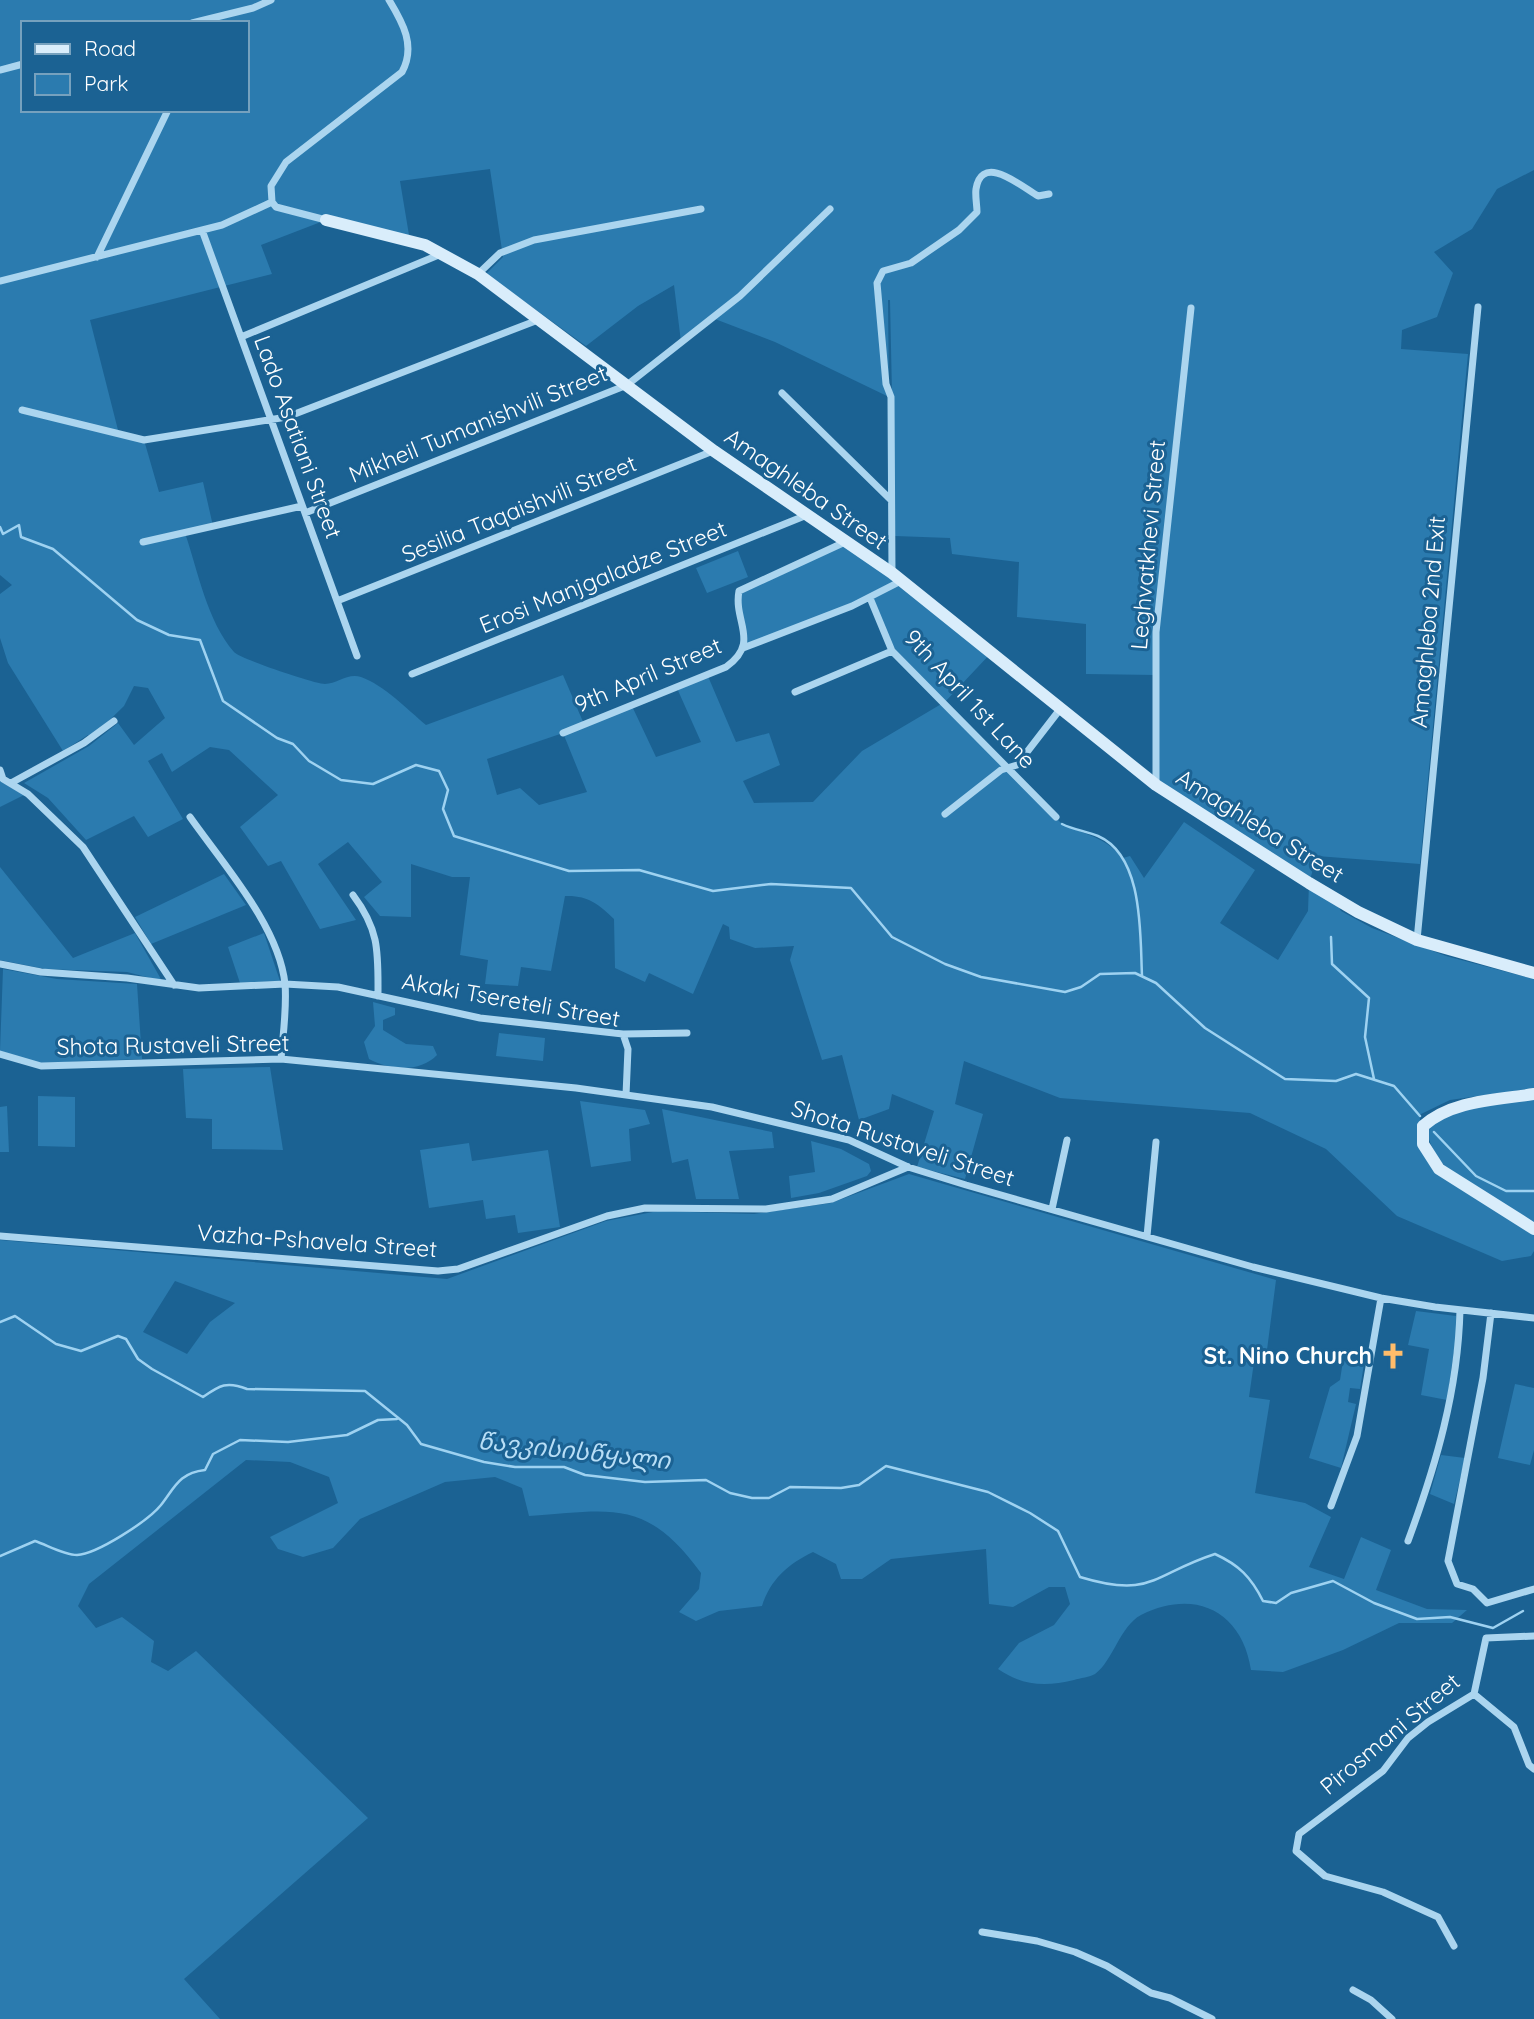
<svg xmlns="http://www.w3.org/2000/svg" width="1534" height="2019" font-family="Quicksand,'Noto Sans Georgian',sans-serif">
  <rect width="100%" height="100%" fill="#1b6293"/>
  <path fill="#2b7baf" fill-rule="evenodd" d="M0,0H1534V170L1497,189L1472,229L1434,252L1453,273L1437,317L1402,330L1401,349L1468,354L1420,864L1317,856L1309,883L1334,898L1341,911L1372,928L1446,956L1534,979V1088L1450,1100L1419,1115L1428,1155L1534,1229V1251L1531,1256L1502,1261L1397,1216L1326,1149L1250,1113L1060,1098L964,1061L955,1104L983,1114L965,1179L917,1167L934,1111L892,1094L889,1109L859,1120L842,1055L822,1060L790,960L794,946L755,948L730,939L729,927L723,924L693,994L649,973L645,982L615,968L614,919C599,904 587,895 565,896L551,971L521,967L518,986L485,984L488,960L460,955L470,877H452L411,864V917L380,916L364,897L382,882L348,842L318,864L356,920L320,929L281,861L268,866L240,827L278,795L229,750L210,747L172,772L162,753L148,761L183,819L148,837L134,816L86,840L48,798L24,783L89,746L118,723L134,745L165,718L148,688L134,686L124,706L91,738L88,735L63,751L8,663L0,638V594L12,585L0,575ZM23,23H247V110H23ZM490,169L503,257L486,274L586,346L638,306L674,285L681,342L715,319L775,342L889,397L888,300H890L895,536L950,538L952,554L1019,562L1017,617L1086,624V674L1156,675V785L1309,883L1308,911L1278,960L1220,923L1255,870L1184,822L1144,878L1130,856L1123,858C1103,836 1088,836 1062,824L944,703L992,652L845,542L739,591L743,648L870,598L892,651L943,703L862,751L813,802L754,803L743,781L780,765L769,733L736,742L707,674L676,686L701,742L656,757L631,704L584,724L563,675L426,725C407,709 384,685 361,677C347,673 337,684 325,684C315,684 238,658 234,652C207,621 198,571 185,533L213,526L203,482L159,492L144,440L119,434L90,320L272,274L261,245L326,220L410,241L400,181ZM563,733L587,792L539,805L520,788L497,795L487,759Z
    M738,551L748,577L707,593L696,568Z
    M0,781L24,795L0,807Z
    M0,867L73,958L135,933L162,981L127,972L45,969L0,960Z
    M224,874L246,905L151,944L135,917Z
    M264,933L280,981L240,983L228,947Z
    M3,969L57,979L137,984L142,1059L40,1063L0,1051Z
    M373,1002L395,1008V1015L383,1020V1030L406,1044L433,1046L437,1055C420,1073 390,1070 369,1059L364,1042L375,1026Z
    M499,1033L545,1038L543,1061L496,1056Z
    M270,1067L283,1150L212,1149V1119L186,1118L183,1069Z
    M38,1096L75,1097V1147L38,1146Z
    M1534,1098V1224C1493,1200 1435,1179 1426,1128L1450,1112Z
    M580,1101L645,1110L650,1124L629,1129L631,1161L591,1167Z
    M7,1106L9,1152H0V1107Z
    M662,1109L772,1132L774,1148L729,1151L739,1199H696L688,1159L672,1163Z
    M811,1141L841,1149L869,1164L871,1171L867,1176L819,1193L791,1198L789,1176L815,1172Z
    M469,1143L472,1161L548,1150L560,1227L518,1233L515,1215L486,1219L483,1200L429,1208L420,1150Z
    M909,1174L1276,1280L1267,1350L1256,1348L1249,1397L1270,1400L1255,1493L1305,1503L1331,1517L1309,1567L1344,1579L1361,1537L1391,1550L1376,1590L1427,1609L1467,1610L1452,1623H1399L1343,1650L1283,1672L1251,1670C1242,1611 1195,1588 1141,1615C1120,1626 1113,1661 1095,1674C1090,1677 1080,1678 1074,1680C1045,1687 1023,1686 998,1669L1019,1643L1054,1625L1070,1604L1065,1587H1049L1013,1607L989,1604L986,1549L891,1559L862,1579H841L836,1564L813,1552C788,1564 770,1580 762,1606L719,1611L696,1621L679,1612L699,1589L701,1573C646,1498 613,1510 529,1516L522,1488L495,1477L445,1482L360,1519L333,1548L303,1557L278,1549L270,1537L338,1503L329,1477L290,1462L246,1460L89,1584L78,1606L96,1628L122,1617L154,1641L151,1662L168,1671L196,1651L368,1818L184,1979L220,2019H0V1240L447,1279L606,1221L658,1211L754,1214L831,1203ZM175,1281L235,1303L210,1322L187,1354L143,1332Z
    M1416,1311L1456,1316V1337L1447,1400L1421,1395L1429,1349L1408,1345Z
    M1343,1361L1364,1364L1360,1389L1350,1388L1348,1402L1356,1404L1341,1468L1309,1458L1330,1387L1340,1380Z
    M1515,1384L1534,1388V1450L1530,1465L1498,1458Z
    M1441,1455L1465,1458L1454,1504L1430,1494Z"/>
  <g fill="none" stroke-linecap="round" stroke-linejoin="round">
    <path stroke="#9ed2f1" stroke-width="2.5" d="M0,527L3,534L19,525L21,537L53,549L137,620L169,635L200,640L223,701L277,738L293,744L309,761L341,780L373,784L416,765L439,771L448,790L443,809L454,836L569,871L639,870L713,891L771,884L851,888L892,937L945,964L981,977L1065,992L1081,987L1100,974L1135,973L1156,983L1205,1028L1285,1079L1336,1081L1356,1074L1394,1086L1420,1116
      M1062,824C1074,830 1086,831 1098,836C1144,856 1140,935 1142,976
      M1331,937L1332,964L1369,998L1365,1037L1374,1079
      M1434,1132L1476,1176L1506,1191H1534
      M0,1322L15,1316L56,1344L81,1351L118,1336L126,1339L138,1359L152,1369L203,1397C220,1385 227,1381 247,1389L365,1391L407,1425L421,1444L484,1462L515,1467H564L585,1475L645,1482L706,1480L730,1493L752,1498H769L790,1487L841,1488L859,1485L886,1466L988,1492L1030,1513L1058,1531L1080,1577C1152,1599 1153,1574 1215,1554C1239,1565 1251,1577 1263,1601L1276,1603L1291,1593L1333,1581L1374,1603L1417,1619L1450,1617L1493,1628L1523,1611
      M0,1556L35,1541C47,1545 64,1555 77,1555C97,1554 148,1521 161,1505C175,1487 179,1473 205,1470L213,1454L240,1440L288,1442L347,1435L378,1420L397,1419"/>
    <path stroke="#abd5ef" stroke-width="7" d="M192,23L253,8L271,0
      M0,70L23,64
      M326,220L276,207L272,202L271,186L286,162L402,72C416,46 403,23 389,0
      M202,230L357,656
      M97,257L168,110
      M478,274L500,253L534,240L701,209
      M0,281L222,225L272,202
      M241,337L441,254
      M782,393L891,500
      M22,410L144,440L287,417L538,320
      M305,513L627,385L740,296L830,209
      M143,542L302,506
      M892,573L891,397L886,384L877,283L883,271L911,263L959,230L977,212C977,205 975,196 976,189C982,152 1022,187 1038,196L1049,194
      M870,598L892,651L1056,817
      M337,601L713,451
      M743,648L852,606L901,581
      M412,674L807,515
      M795,692L892,651
      M563,733L726,667C761,642 733,622 739,591L845,542
      M0,770L3,779L28,794L83,847L174,985
      M11,783L84,743L114,721
      M1156,785V632L1191,308
      M945,814L1001,770L1017,765L1061,708
      M190,817C223,864 279,926 285,984C287,1008 283,1035 281,1059
      M353,895C380,931 378,953 378,996
      M1417,940L1478,307
      M0,964L41,972L127,978L199,988L285,984L338,987L480,1018L623,1034L687,1033
      M623,1034L628,1049L626,1095
      M0,1054L41,1066L281,1059L576,1088L712,1107L849,1140L908,1167L966,1185L1253,1267L1381,1298L1435,1307L1534,1318
      M1052,1209L1067,1140
      M0,1236L438,1271L458,1269L607,1216L645,1208L766,1209L832,1199L908,1167
      M1147,1236L1156,1142
      M1491,1313L1483,1378L1448,1561L1457,1584L1473,1589L1487,1603L1534,1589
      M1331,1506L1357,1436L1381,1298
      M1408,1541C1436,1465 1458,1391 1460,1310
      M1474,1694L1514,1727L1529,1765L1534,1769
      M982,1932L1037,1941L1075,1952L1107,1966L1151,1993L1170,1998L1212,2019
      M1454,1946L1438,1917L1383,1892L1325,1876L1296,1851L1299,1834L1383,1771L1408,1738L1428,1722L1474,1694L1486,1638L1534,1636
      M1353,1990L1371,2000L1392,2019"/>
    <path stroke="#d9edfb" stroke-width="12" d="M326,220L425,245L478,274L714,451L892,573L1156,785L1309,883L1358,912L1417,940L1534,973
      M1534,1094C1497,1100 1452,1100 1423,1126V1144L1439,1169L1534,1229"/>
  </g>
  <defs>
    <g id="church-bare" transform="scale(2.1)"><path d="M-1.2-6h2.4v3.5h3.3v2.4h-3.3V6h-2.4V-.1h-3.3v-2.4h3.3Z" fill="#ffbc6a" stroke="#1b6293" stroke-width="2.5" paint-order="stroke"/></g>
  </defs>
  <g fill-rule="evenodd">
    <use href="#church-bare" x="1393" y="1356"/>
  </g>
  <g text-anchor="middle" stroke-width="6" stroke-linejoin="round" paint-order="stroke">
    <g font-size="23" fill="#fff" stroke="#1b6293">
      <text transform="translate(478 424) rotate(-22)" y="8">Mikheil Tumanishvili Street</text>
      <text transform="translate(298 437) rotate(70)" y="8">Lado Asatiani Street</text>
      <text transform="translate(806 489) rotate(35)" y="8">Amaghleba Street</text>
      <text transform="translate(519 509) rotate(-22)" y="8">Sesilia Taqaishvili Street</text>
      <text transform="translate(1148 545) rotate(-85)" y="8">Leghvatkhevi Street</text>
      <text transform="translate(603 577) rotate(-22)" y="8">Erosi Manjgaladze Street</text>
      <text transform="translate(1428 622) rotate(-85)" y="8">Amaghleba 2nd Exit</text>
      <text transform="translate(648 675) rotate(-23)" y="8">9th April Street</text>
      <text transform="translate(970 699) rotate(47)" y="8">9th April 1st Lane</text>
      <text transform="translate(1260 826) rotate(32)" y="8">Amaghleba Street</text>
      <text transform="translate(511 1000) rotate(10)" y="8">Akaki Tsereteli Street</text>
      <text transform="translate(173 1045) rotate(-1)" y="8">Shota Rustaveli Street</text>
      <text transform="translate(903 1143) rotate(18)" y="8">Shota Rustaveli Street</text>
      <text transform="translate(317 1241) rotate(4)" y="8">Vazha-Pshavela Street</text>
      <text transform="translate(1390 1734) rotate(-40)" y="8">Pirosmani Street</text>
    </g>
    <g font-size="23" font-weight="bold" fill="#fff" stroke="#1b6293" text-anchor="end">
      <text x="1372" y="1364">St. Nino Church</text>
    </g>
    <g font-size="24" font-style="italic" fill="#b8def6" stroke="#1b6293">
      <text transform="translate(574 1451) rotate(6)" y="8">წავკისისწყალი</text>
    </g>
  </g>
  <rect x="21" y="21" width="228" height="91" fill="#1b6293" stroke="#76a1be" stroke-width="2"/>
  <rect x="35" y="44" width="35" height="10" fill="#d9edfb" stroke="#76a1be" stroke-width="2"/>
  <text x="84" y="56" font-size="21" fill="#ffffff">Road</text>
  <rect x="35" y="74" width="35" height="21" fill="#2b7baf" stroke="#76a1be" stroke-width="2"/>
  <text x="84" y="91" font-size="21" fill="#ffffff">Park</text>
</svg>
